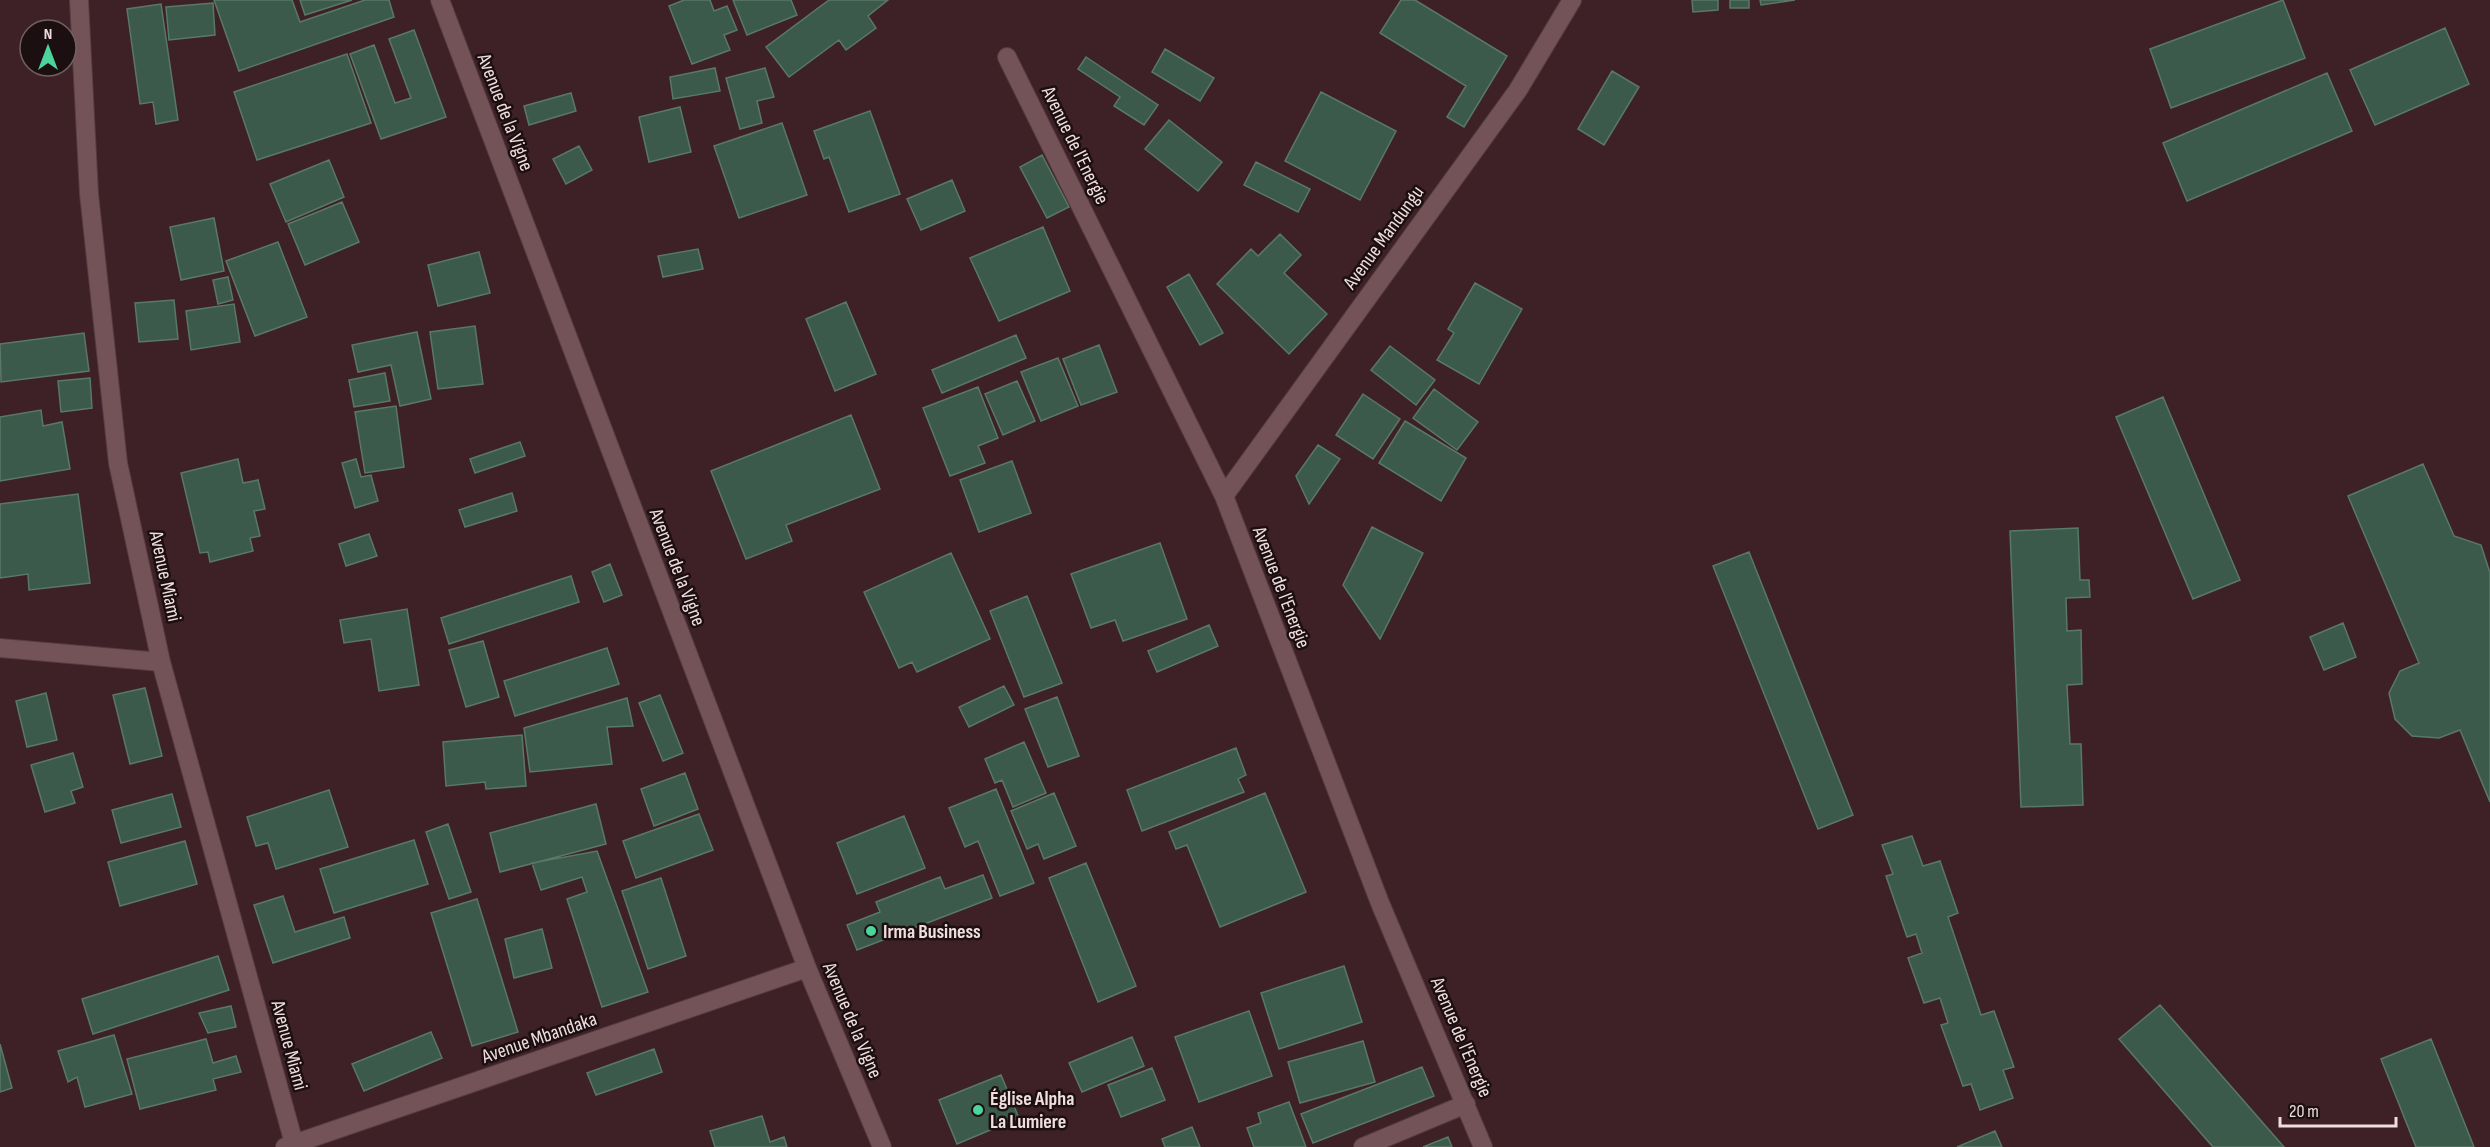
<svg xmlns="http://www.w3.org/2000/svg" width="2490" height="1147" font-family="'Sofia Sans Condensed',sans-serif">
  <rect width="100%" height="100%" fill="#3d2126"/>
  <path fill="#3c5a4b" stroke="#597868" stroke-width="1.5" d="M214,0H292L300,22L365,0H389L394,17L239,71Z
    M300,0H352L305,15Z
    M684,0H710L714,11L727,6L737,30L724,35L730,50L692,64L669,6Z
    M733,0H791L797,15L747,35Z
    M829,0H888L868,16L876,28L846,50L839,40L789,77L766,47Z
    M1401,0H1415L1507,56L1464,127L1447,117L1466,86L1380,33Z
    M1692,0H1718V10L1693,12Z
    M1730,0H1749V8H1730Z
    M1760,0H1795L1761,5Z
    M2283,0L2305,58L2171,108L2150,49Z
    M213,3L215,35L169,40L166,7Z
    M161,4L178,120L156,124L153,102L140,104L127,9Z
    M2445,28L2469,84L2375,125L2350,70Z
    M414,30L446,117L381,139L350,54L374,45L395,103L411,98L389,39Z
    M1165,49L1214,78L1200,101L1152,72Z
    M347,54L371,123L257,160L234,92Z
    M1086,57L1158,105L1144,125L1114,106L1120,97L1078,69Z
    M715,68L720,91L673,99L670,77Z
    M765,68L774,97L757,101L762,123L740,129L726,78Z
    M1612,71L1639,87L1604,145L1578,129Z
    M2327,73L2352,131L2187,201L2163,143Z
    M1321,92L1396,131L1360,200L1285,161Z
    M571,93L576,111L529,125L524,106Z
    M680,107L691,152L649,162L639,117Z
    M870,111L900,194L849,212L829,157L824,159L814,131Z
    M1169,120L1222,162L1198,191L1145,149Z
    M782,123L807,195L739,218L714,146Z
    M579,146L592,170L566,184L553,159Z
    M1042,155L1069,207L1047,218L1020,167Z
    M329,160L344,197L286,222L270,184Z
    M1256,162L1310,189L1298,212L1244,185Z
    M952,180L965,211L921,230L907,199Z
    M342,202L359,242L305,265L288,224Z
    M214,218L224,271L181,280L170,227Z
    M1043,227L1070,291L999,321L970,258Z
    M1280,234L1301,255L1284,273L1327,314L1289,354L1217,284L1251,249L1258,256Z
    M278,242L307,317L255,336L226,261Z
    M698,249L703,269L663,277L658,256Z
    M479,252L490,293L438,306L428,265Z
    M1189,274L1223,333L1200,345L1167,287Z
    M228,277L233,300L218,304L213,280Z
    M1475,283L1522,309L1479,384L1437,360L1454,333L1448,329Z
    M174,300L178,339L139,342L135,303Z
    M846,302L876,374L835,391L806,319Z
    M234,304L240,342L191,350L186,311Z
    M475,326L483,384L438,389L430,332Z
    M417,332L431,399L400,406L391,365L358,372L352,345Z
    M84,333L89,371L1,382L0,344Z
    M1016,335L1026,358L942,393L932,370Z
    M1099,345L1117,392L1081,405L1063,359Z
    M1390,346L1435,380L1416,405L1371,370Z
    M1058,358L1078,406L1041,421L1021,372Z
    M385,373L390,401L354,407L349,380Z
    M90,378L92,408L61,412L58,381Z
    M1017,381L1035,421L1003,435L985,394Z
    M978,387L998,438L978,446L985,463L950,476L923,408Z
    M1434,389L1478,422L1457,450L1413,418Z
    M1363,394L1400,419L1373,459L1336,435Z
    M2163,397L2240,580L2193,599L2116,417Z
    M396,406L404,467L365,473L355,412Z
    M41,410L43,426L62,422L70,469L0,481V417Z
    M851,415L880,489L786,525L792,541L746,559L711,471Z
    M1405,421L1466,458L1441,501L1379,463Z
    M520,442L525,456L475,473L470,459Z
    M1318,445L1340,459L1309,504L1296,476Z
    M238,459L243,483L258,480L265,509L254,511L260,536L250,538L253,551L210,562L208,552L200,553L181,473Z
    M356,459L361,477L371,475L378,501L355,508L342,463Z
    M1012,461L1031,513L979,532L960,480Z
    M2423,464L2454,536L2481,545L2490,573V802L2460,730L2439,738L2412,736L2395,719L2389,693L2400,671L2419,663L2348,496Z
    M512,493L517,511L465,527L459,510Z
    M78,494L90,583L29,590L28,574L0,578V504Z
    M1372,527L1423,553L1380,639L1343,585Z
    M2078,528L2080,580H2089L2090,597L2066,598L2067,631L2081,630L2082,684L2067,685L2070,744H2081L2083,805L2021,807L2010,531Z
    M369,534L377,556L346,566L339,544Z
    M1160,543L1187,619L1123,641L1115,620L1091,628L1071,574Z
    M1749,552L1853,815L1818,829L1713,566Z
    M951,553L990,639L917,672L912,662L899,668L864,592Z
    M610,564L622,595L604,602L592,572Z
    M571,576L579,602L449,644L441,618Z
    M1027,596L1062,683L1024,697L990,611Z
    M407,609L419,685L379,691L371,639L344,643L340,620Z
    M2343,623L2356,657L2324,670L2310,637Z
    M1209,625L1218,646L1157,672L1148,651Z
    M483,641L499,697L466,707L449,650Z
    M607,648L619,684L515,716L504,681Z
    M1004,686L1014,705L969,727L959,707Z
    M145,688L162,756L130,764L113,695Z
    M46,693L57,740L27,747L16,701Z
    M660,695L683,753L663,761L639,703Z
    M1057,697L1079,756L1048,767L1025,709Z
    M627,698L633,726L607,727L612,764L530,772L524,728Z
    M522,735L526,786L486,789L485,782L446,786L443,742Z
    M1024,742L1046,793L1013,807L1002,780L995,783L985,759Z
    M1236,748L1246,775L1238,779L1244,792L1142,831L1127,790Z
    M73,753L83,787L71,791L75,803L45,812L31,765Z
    M685,773L698,809L654,826L641,789Z
    M996,789L1034,883L1000,896L978,841L965,847L949,808Z
    M329,790L348,847L276,869L268,843L256,846L247,817Z
    M1054,793L1076,846L1044,859L1038,844L1027,849L1011,811Z
    M1265,793L1306,892L1220,927L1187,845L1176,849L1169,832Z
    M172,794L181,827L121,843L112,810Z
    M596,804L606,844L500,872L490,833Z
    M699,814L713,850L636,878L623,841Z
    M904,816L925,868L857,894L837,843Z
    M448,824L471,892L449,899L426,832Z
    M1912,836L1923,866L1940,861L1958,913L1948,917L1981,1015L1994,1011L2014,1067L2003,1070L2013,1098L1980,1110L1971,1084L1963,1086L1941,1025L1948,1023L1940,998L1924,1003L1908,958L1922,953L1916,934L1907,937L1886,876L1893,874L1882,845Z
    M414,840L428,884L334,913L320,869Z
    M185,841L197,884L120,906L108,862Z
    M597,851L648,992L602,1007L567,899L587,892L582,877L541,890L532,863Z
    M1086,863L1136,986L1098,1002L1049,878Z
    M983,875L992,898L857,950L847,925L880,912L876,902L940,877L945,889Z
    M661,878L686,956L648,969L622,891Z
    M283,896L295,932L344,917L350,938L273,963L254,905Z
    M477,899L518,1032L472,1046L431,913Z
    M542,929L552,968L514,978L505,939Z
    M218,956L229,990L93,1034L82,999Z
    M1344,966L1362,1022L1279,1049L1261,993Z
    M2160,1005L2284,1147H2213L2119,1039Z
    M231,1006L236,1027L208,1033L199,1013Z
    M1249,1011L1272,1076L1199,1102L1175,1037Z
    M431,1032L442,1058L364,1091L352,1064Z
    M114,1035L132,1094L85,1107L77,1077L68,1082L58,1051Z
    M1132,1037L1144,1066L1082,1092L1069,1063Z
    M206,1039L213,1063L236,1056L241,1072L213,1079L216,1090L140,1109L127,1059Z
    M2431,1039L2474,1147H2416L2381,1059Z
    M1363,1041L1375,1082L1300,1103L1288,1062Z
    M0,1044L12,1088L0,1092Z
    M654,1049L662,1072L596,1095L587,1073Z
    M1422,1067L1434,1096L1313,1143L1301,1114Z
    M1152,1068L1165,1100L1121,1117L1108,1085Z
    M1001,1075L1019,1118L957,1144L939,1100Z
    M1289,1102L1306,1147H1254L1247,1128L1261,1123L1258,1113Z
    M762,1116L770,1142L784,1137L787,1147H715L710,1131Z
    M1192,1127L1200,1147H1165L1162,1139Z
    M1995,1131L2002,1147H1957Z
    M1448,1137L1452,1147H1423Z"/>
  <g fill="none" stroke-linecap="round" stroke-linejoin="round">
    <g stroke="#543d41" stroke-width="20">
      <path id="minor" d="M79,0L89,194L118,463L161,662L295,1147
        M440,0L807,968L882,1147
        M1007,57L1224,496L1380,903L1483,1147
        M1224,496L1518,90L1572,0
        M0,648L161,662
        M285,1147L807,968
        M1363,1147L1466,1104"/>
    </g>
    <use href="#minor" stroke="#735358" stroke-width="18"/>
  </g>
  <g fill="#4bd49b" stroke="#1c0f11" stroke-width="2">
    <circle cx="871" cy="931" r="6"/>
    <circle cx="978" cy="1110" r="6"/>
  </g>
  <g text-anchor="middle" stroke-width="5" stroke-linejoin="round" paint-order="stroke">
    <g font-size="20" fill="#f0dddf" stroke="#1c0f11">
      <text transform="translate(506 112) rotate(69)" y="7">Avenue de la Vigne</text>
      <text transform="translate(1076 145) rotate(64)" y="7">Avenue de l'Energie</text>
      <text transform="translate(1383 237) rotate(-54)" y="7">Avenue Mandungu</text>
      <text transform="translate(678 567) rotate(69)" y="7">Avenue de la Vigne</text>
      <text transform="translate(166 576) rotate(78)" y="7">Avenue Miami</text>
      <text transform="translate(1282 587) rotate(69)" y="7">Avenue de l'Energie</text>
      <text transform="translate(853 1020) rotate(67)" y="7">Avenue de la Vigne</text>
      <text transform="translate(539 1037) rotate(-19)" y="7">Avenue Mbandaka</text>
      <text transform="translate(1462 1037) rotate(67)" y="7">Avenue de l'Energie</text>
      <text transform="translate(290 1045) rotate(75)" y="7">Avenue Miami</text>
    </g>
    <g font-size="20" font-weight="bold" fill="#f0dddf" stroke="#1c0f11" text-anchor="start">
      <text x="883" y="938">Irma Business</text>
      <text x="990" y="1105">Église Alpha<tspan x="990" dy="23">La Lumiere</tspan></text>
    </g>
  </g>
  <g transform="translate(48 48)"><circle r="28" fill="#1c0f11" stroke="#716163" stroke-width="1.5"/>
  <path d="M0-4.5L10 22L0 15L-10 22Z" fill="#4bd49b"/>
  <text y="-9" font-size="16" font-weight="bold" text-anchor="middle" fill="#f0dddf">N</text>
  </g>
  <path d="M2280 1117v9h116v-9" fill="none" stroke="#f0dddf" stroke-width="3"/>
  <text x="2289" y="1117" font-size="18" fill="#f0dddf" stroke="#1c0f11" stroke-width="4.5" paint-order="stroke">20 m</text>
</svg>
